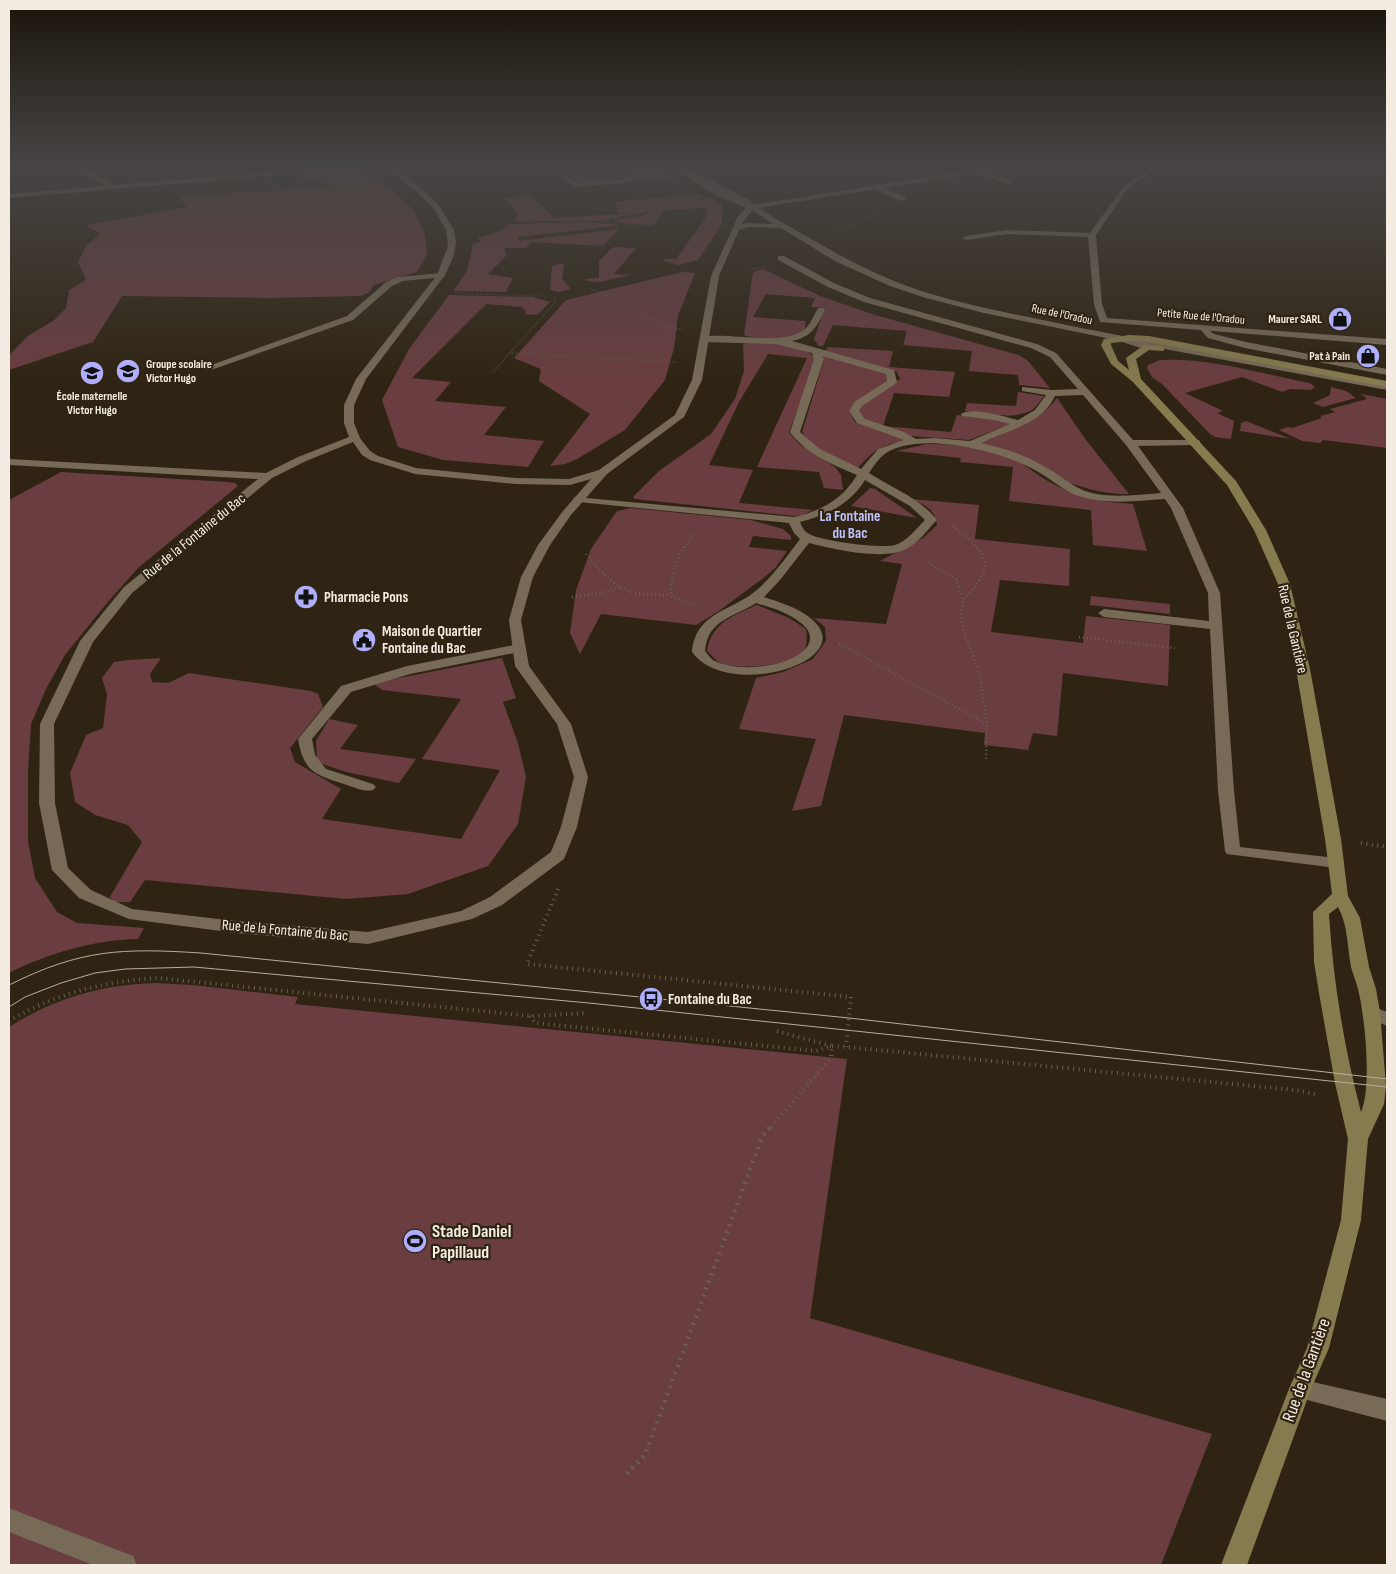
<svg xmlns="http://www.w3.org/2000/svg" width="1396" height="1574" font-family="'Sofia Sans Condensed',sans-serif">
  <rect width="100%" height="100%" fill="#2f2413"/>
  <path fill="#6a3d40" d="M355,164L396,193L414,211L425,234L427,254L417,272L373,285L370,292L360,296L270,298L122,296L93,342L9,370V355L29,335L53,321L66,308L69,290L86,280L78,262L87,245L100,234L86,225L187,207L178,196L336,187L304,178L289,170Z
    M652,166C629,178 607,181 580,183L571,173L587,172L589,174L600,173L598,171Z
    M663,169L675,178L622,183L649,175L655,170Z
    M697,194L705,197C681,207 642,207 616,208L614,207L618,206L614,202Z
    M531,195L554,218L619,214L615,209L680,204L710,198L722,205V224L698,260L678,265L663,261L664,259H676L705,219L707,208L662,210L661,216L653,225L613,222C624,215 642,220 651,211L617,217L605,221H515L519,214L504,198Z
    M589,222L623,225L518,237V241L619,229L603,246L533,242L525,248H504L507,255L488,274L513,278L506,292L453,291L467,271L473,244L480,242L478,238L500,231L509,224Z
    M613,247L636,248L614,274L630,275L600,282L586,281L585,279L599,278V261Z
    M563,263L564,265L562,279L571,289L559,292L550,290L552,266Z
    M763,269L820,296L875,315L1019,355L1028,361L1050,388L1019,385L1018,375L969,371L972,351L903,345L907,331L833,325L823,346H819L814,339L825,308L811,307L815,298L766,294L753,317L806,321L804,333C787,340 764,340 746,336L744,335L753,272Z
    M682,272L695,273L678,316L674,348L665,380L625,430L577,459L565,464L550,466L590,414L539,381L541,369L514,358L566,300Z
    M449,295L533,297L550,302L537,315L525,314L526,312L522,307L486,304L412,378L451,382L435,401L506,407L484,435L544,441L528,467L443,460L398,447L382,400L409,349Z
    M753,342C773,344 802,342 816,359L789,432L799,444L835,467L841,475L843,490L824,488L819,472L757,467L807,358L768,354L739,402L709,465L753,470L739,503L813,510L802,515L795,516L635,499L633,497L659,471L711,434L735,399L744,371L743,344Z
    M828,347L893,351L889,367L955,372L949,397L894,393L883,426L951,432L957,415L995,419L1011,424L969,440L911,436L865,421L859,411L863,404L900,379L897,372L869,363L825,352Z
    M821,355C843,362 865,365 886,372L887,381L853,403L849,411L855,422L908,441C883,444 874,449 858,468C838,460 815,450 802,432L824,360Z
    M1160,360C1206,357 1264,374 1310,383L1315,387L1311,390L1290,389L1282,392L1242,377L1185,393L1223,411L1217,413L1234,421L1231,439L1215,437L1210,434L1162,384L1152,377L1147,368L1148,365Z
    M1331,387L1346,391L1356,398L1323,407L1313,403L1330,395Z
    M1018,392L1044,396C1040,401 1036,408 1030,411C1011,420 985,413 965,411L967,403L1016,406Z
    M1361,394L1387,399V448L1323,440L1320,443L1302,441L1279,430L1288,427L1292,428L1322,418L1320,416L1335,412L1330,409L1367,399Z
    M1057,398L1086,440L1129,494C1079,495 1025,463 978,444C1004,423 1033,431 1057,398Z
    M1246,421L1291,439L1240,431L1241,423Z
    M927,444C956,444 986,447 1013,459C1025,464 1034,473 1046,480C1075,497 1099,502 1133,504L1147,551L1093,545L1091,510L1009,501L1013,467L960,462L961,458L896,451Z
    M61,472L228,482L235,483L238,486L138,568L107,603L65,655L46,689L31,724L28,772V841L35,878L57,912L77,923L144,928L138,939C93,940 49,953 9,973V500Z
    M870,488L875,489L917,518L851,506Z
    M911,499L979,505L975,539L1070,549L1069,586L1000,580L991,632L1083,643L1086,616L1170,625L1168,686L1063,673L1057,736L1033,733L1028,750L984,745L985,733L844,715L821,806L792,811L816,739L739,729L756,678L783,672L813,659L826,641L825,627L814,618L886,624L902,564L880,561L923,538L937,525C935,509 925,505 911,499Z
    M631,508L751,520L783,529L791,536V540L753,536L749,547L787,551L776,567L766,576L719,611L696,625L601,614L580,654L570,633L576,590L591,549L617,511Z
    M1091,596L1170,604V614L1090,605Z
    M757,605L789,618L806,629C807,638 808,647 801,654C786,667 739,669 722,664C716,662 712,655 707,651C711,623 734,615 757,605Z
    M161,658L150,674L152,682L168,683L189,673L311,691L318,694L323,707L290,748L295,762L341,789L322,819L461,839L500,770L422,759L461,699L382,690L373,683L502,658L516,698L503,702L518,743L526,777L518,824L488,866L408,894L346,899L145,880L130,902H115L110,897L142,842L128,825L95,815L75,802L70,773L86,735L103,728L107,694L102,678L114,662L128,660Z
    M329,719L358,725L340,749L416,759L399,783L346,772L317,762L316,741Z
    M154,983L193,985L298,997L295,1004L847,1059L810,1318L1212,1434L1161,1565H9V1027C55,998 100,985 154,983Z"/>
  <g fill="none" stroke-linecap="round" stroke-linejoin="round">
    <path stroke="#6a6051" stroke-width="2" stroke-dasharray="0.5 2" stroke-linecap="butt" d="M1043,166L1111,171
      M609,204L615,209L688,202
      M593,206L598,210L608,209
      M513,222L594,221L653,226
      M608,222L619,217L644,213L646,207
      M835,231L880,213
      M750,270L763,267
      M591,289L614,297L659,324L682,330
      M455,293L532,296L541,294
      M841,322L860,323
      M861,328L863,323
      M510,353L676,362
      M541,370L551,356
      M493,372L553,305L556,297"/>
    <path stroke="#6a6051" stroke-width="2.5" stroke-dasharray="1 3" stroke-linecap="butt" d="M953,526C986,553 1000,564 963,599
      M694,534C679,552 670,572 671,596L696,605
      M586,554C599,569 614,589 635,593C647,595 659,594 671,596
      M925,560L956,579L963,599L961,615L964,632L979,672L987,724L986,760
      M572,597L606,592L621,586
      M1079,637L1175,648
      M839,644L987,724"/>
    <path stroke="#6a6051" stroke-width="4" stroke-dasharray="1 4.5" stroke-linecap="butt" d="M1361,843L1387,847
      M558,889L527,964L851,997L846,1047
      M530,1016L535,1023L816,1051L832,1046L846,1047L1295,1090L1319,1095
      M9,1021C55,994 104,981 157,978L530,1016L588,1013
      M771,1127L831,1058L832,1046L776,1031"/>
    <path stroke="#6a6051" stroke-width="4.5" stroke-dasharray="2 5.5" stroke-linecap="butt" d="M627,1474L645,1455L762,1137L772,1125"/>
    <path fill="#776a57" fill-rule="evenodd" d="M674,164H681L751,201L755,207L748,209L745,205L675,166L623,183L574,187L561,176L566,175L576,183L622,179L655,167Z
      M978,170L1011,181L1012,182L1009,184L976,173V171Z
      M877,186L906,197L907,199L900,201L875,189L873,188Z
      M778,256H784L834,283L870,298L1037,344L1056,353L1133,440H1199L1200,442L1199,444L1195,445L1138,446L1183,508L1220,593L1234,791L1240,847L1336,858L1342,859L1344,863L1342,867L1336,868L1227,854L1225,851L1218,791L1210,629L1104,617L1098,613L1104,609L1209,621L1208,593L1171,508L1165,499C1136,501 1107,505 1078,496C1062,490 1049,477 1033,469C999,451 922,431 886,453C879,458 874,465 869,473C892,488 920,498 937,520L935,522C926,532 918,543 906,549C884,561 833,549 809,543L780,580L764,597C779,602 796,607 809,617C866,660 728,702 692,652C696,611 732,612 758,589C774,575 787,556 800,539L794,533L789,523L579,502L575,501L573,499L575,497L794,517C821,511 843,499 857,475C832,464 807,455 790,432L814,359L812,353L775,344L704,342L701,341V337C729,331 786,348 806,328C811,323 814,315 818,308H824L825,310C817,327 811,337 792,341L894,370L897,382L895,384L862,406L859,411L865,419L904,432L916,439L934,438L970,441L1010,424L994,420L962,416L961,414C971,406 1006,417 1018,420L1035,410L1046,395L1022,391V387L1052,390L1078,389L1050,357L1031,348L864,302L828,287L778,260ZM822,356L886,374L887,381L854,402L849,411L857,423L904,440L878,449L861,469L820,449L800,432L824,359ZM1083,395L1126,445L1161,493C1136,495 1108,499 1085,491C1070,485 1059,474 1045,467C1026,455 1003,448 981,443C1008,429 1041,426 1055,396ZM865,480L910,506L925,520C916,529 907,541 895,545C882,549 821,541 809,534C804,531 802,527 800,522C828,515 850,504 865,480ZM756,603C773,608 796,615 807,629C811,635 811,641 807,647C791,668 736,673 713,660C710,658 708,654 705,651C708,619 733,618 756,603Z
      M441,273L445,275L444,277L403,281L392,286L353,320L211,370H205L203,368L347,316L386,282L398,277Z
      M1203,325L1214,334L1246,342L1387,369V375L1245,348L1208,338L1199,328Z
      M1124,336L1387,384V390L1121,341V337Z
      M519,644L526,648L524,651L410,674L351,692L312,739L315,755L326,769L373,784L376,787L373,790C364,792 356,788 347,785C317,775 304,774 298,739L341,686L407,666Z
      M1371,1006L1387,1012V1026L1365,1016L1362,1012L1365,1008Z
      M1300,1379L1387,1399V1421L1292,1396L1289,1389L1292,1382Z
      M9,1508L133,1556L137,1565H93L9,1532Z"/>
    <path fill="#776a57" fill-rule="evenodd" d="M66,164C82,164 101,175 114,185L278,171L281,173L278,175L9,198V194L106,186Z
      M381,164H388L419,186L439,205L454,230L456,242L454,255L445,275L366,379L354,405V423L360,438L370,451L378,456L416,468L516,478L569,479L599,470L675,415L692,380L711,276L738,216L746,208L718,196L665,164H672L724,192L752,205L1010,164H1024L1021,166L758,208C814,241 868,275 931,294C982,309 1035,318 1086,329C1102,332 1141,338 1152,347L1147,350L1116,340L984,313L926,298L890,286L835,261L781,228L749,227L739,230L719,276L702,380L684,417L607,474L571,515L550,545L533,577L521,620L529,666L571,724L588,777L577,827L564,859L502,905L472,919L368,944L236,933L129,919L79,898L52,870L39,803L40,724L80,641L124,587L258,479L9,465V459L266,473L298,457L349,437L344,423V405L356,379L437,275L448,246L446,230L434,209L414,189ZM752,210L773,224L749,223L742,224ZM353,442L362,455L370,460L415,474L516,484L570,485L591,479L563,511L538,545L521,577L509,620L515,666L557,724L574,777L561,827L551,852L490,897L461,911L368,932L236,921L132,909L91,890L68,868L55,803L54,724L93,642L132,593L272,478L306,461Z
      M1157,164H1164L1128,188L1096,235L1102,304L1107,318L1387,339V345L1100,322L1094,304L1088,237L1007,234L966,240L962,238L966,236L1007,230L1090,233L1124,186Z"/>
    <path fill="#867b4e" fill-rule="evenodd" d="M1129,335L1149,336L1387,381V387L1149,342L1129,341L1111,343V345L1118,361L1129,370L1126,358L1144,345L1164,347V351L1149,350L1136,359L1141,379L1236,481L1266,530L1290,584L1310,669L1341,839L1348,896L1360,918L1369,967L1376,989L1380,1012L1386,1086L1384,1104L1368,1139L1361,1220L1329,1348L1311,1389L1247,1565H1221L1289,1389L1307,1348L1341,1220L1348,1139L1335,1083L1319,993L1314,962L1313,912L1332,894L1325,839L1296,669L1278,584L1254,530L1227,485L1133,382L1111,364L1101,345L1104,339ZM1338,907C1348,925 1347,946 1351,967C1353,974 1356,981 1358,989C1365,1016 1372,1088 1361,1112C1344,1047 1333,980 1329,914Z"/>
    <path stroke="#b7aea2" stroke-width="1" d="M9,985C81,949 122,948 201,953L849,1018L1387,1079
      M9,1007L25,997L61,983L95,973L125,969L194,967L589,1003L1387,1087"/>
  </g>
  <linearGradient id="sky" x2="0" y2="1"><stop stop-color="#1a140a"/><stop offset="0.43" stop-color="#474544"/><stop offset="1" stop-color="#474544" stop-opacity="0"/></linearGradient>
  <rect width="1396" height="384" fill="url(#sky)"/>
  <defs>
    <g id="shop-disc" transform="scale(1.25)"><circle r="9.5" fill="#aeaefb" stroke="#2f2413"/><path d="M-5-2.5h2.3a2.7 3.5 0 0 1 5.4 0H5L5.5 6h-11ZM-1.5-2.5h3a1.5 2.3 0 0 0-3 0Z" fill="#111"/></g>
    <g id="school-disc" transform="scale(1.25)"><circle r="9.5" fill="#aeaefb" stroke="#2f2413"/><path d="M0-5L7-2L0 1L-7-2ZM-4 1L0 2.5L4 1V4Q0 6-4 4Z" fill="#111"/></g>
    <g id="pharmacy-disc" transform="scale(1.25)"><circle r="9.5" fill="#aeaefb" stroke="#2f2413"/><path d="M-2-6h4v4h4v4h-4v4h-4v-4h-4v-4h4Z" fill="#111"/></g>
    <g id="civic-disc" transform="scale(1.25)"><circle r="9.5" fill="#aeaefb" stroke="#2f2413"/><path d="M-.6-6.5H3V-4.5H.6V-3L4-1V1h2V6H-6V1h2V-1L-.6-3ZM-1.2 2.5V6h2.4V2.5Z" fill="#111"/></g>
    <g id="bus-disc" transform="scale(1.25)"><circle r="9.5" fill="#aeaefb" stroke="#2f2413"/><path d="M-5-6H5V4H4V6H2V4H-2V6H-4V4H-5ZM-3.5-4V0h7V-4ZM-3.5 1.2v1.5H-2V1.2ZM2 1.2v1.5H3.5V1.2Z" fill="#111"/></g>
    <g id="stadium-disc" transform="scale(1.25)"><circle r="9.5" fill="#aeaefb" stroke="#2f2413"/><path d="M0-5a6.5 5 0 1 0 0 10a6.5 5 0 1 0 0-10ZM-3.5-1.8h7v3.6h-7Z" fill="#111"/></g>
  </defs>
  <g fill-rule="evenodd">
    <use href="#shop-disc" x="1340" y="319"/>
    <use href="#shop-disc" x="1368" y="356"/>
    <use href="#school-disc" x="128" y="371"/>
    <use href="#school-disc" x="92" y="373"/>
    <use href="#pharmacy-disc" x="306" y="597"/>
    <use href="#civic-disc" x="364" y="640"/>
    <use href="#bus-disc" x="651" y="999"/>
    <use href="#stadium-disc" x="415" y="1241"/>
  </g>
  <g text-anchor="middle" stroke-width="4.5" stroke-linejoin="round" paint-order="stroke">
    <g font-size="12" fill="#f4ece2" stroke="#2f2413">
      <text transform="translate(1062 314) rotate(12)" y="4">Rue de l'Oradou</text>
      <text transform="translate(1201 316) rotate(5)" y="4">Petite Rue de l'Oradou</text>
    </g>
    <g font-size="12" font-weight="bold" fill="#f4ece2" stroke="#2f2413" text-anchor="end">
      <text x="1322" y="323">Maurer SARL</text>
      <text x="1350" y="360">Pat à Pain</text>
      <text x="146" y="368" text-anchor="start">Groupe scolaire<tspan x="146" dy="14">Victor Hugo</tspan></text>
      <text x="92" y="400" text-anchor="middle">École maternelle<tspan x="92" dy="14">Victor Hugo</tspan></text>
    </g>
    <g font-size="15" font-weight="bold" fill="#c1c2fc" stroke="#2f2413">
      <text x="850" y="521">La Fontaine<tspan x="850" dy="17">du Bac</tspan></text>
    </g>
    <g font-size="15" fill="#f4ece2" stroke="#2f2413">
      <text transform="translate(194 536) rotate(-39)" y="5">Rue de la Fontaine du Bac</text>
      <text transform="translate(1293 629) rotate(77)" y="5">Rue de la Gantière</text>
      <text transform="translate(285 930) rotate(5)" y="5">Rue de la Fontaine du Bac</text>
    </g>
    <g font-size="15" font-weight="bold" fill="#f4ece2" stroke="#2f2413" text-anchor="start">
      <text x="324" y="602">Pharmacie Pons</text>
      <text x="382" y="636">Maison de Quartier<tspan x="382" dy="17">Fontaine du Bac</tspan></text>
      <text x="668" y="1004">Fontaine du Bac</text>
    </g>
    <g font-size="18" font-weight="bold" fill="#f4ece2" stroke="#2f2413" text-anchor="start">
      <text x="432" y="1237">Stade Daniel<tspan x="432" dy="21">Papillaud</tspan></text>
    </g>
    <g font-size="18" fill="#f4ece2" stroke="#2f2413">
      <text transform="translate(1306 1370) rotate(-70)" y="6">Rue de la Gantière</text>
    </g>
  </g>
  <rect width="1396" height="1574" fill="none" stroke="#f4ece2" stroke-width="20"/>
</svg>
